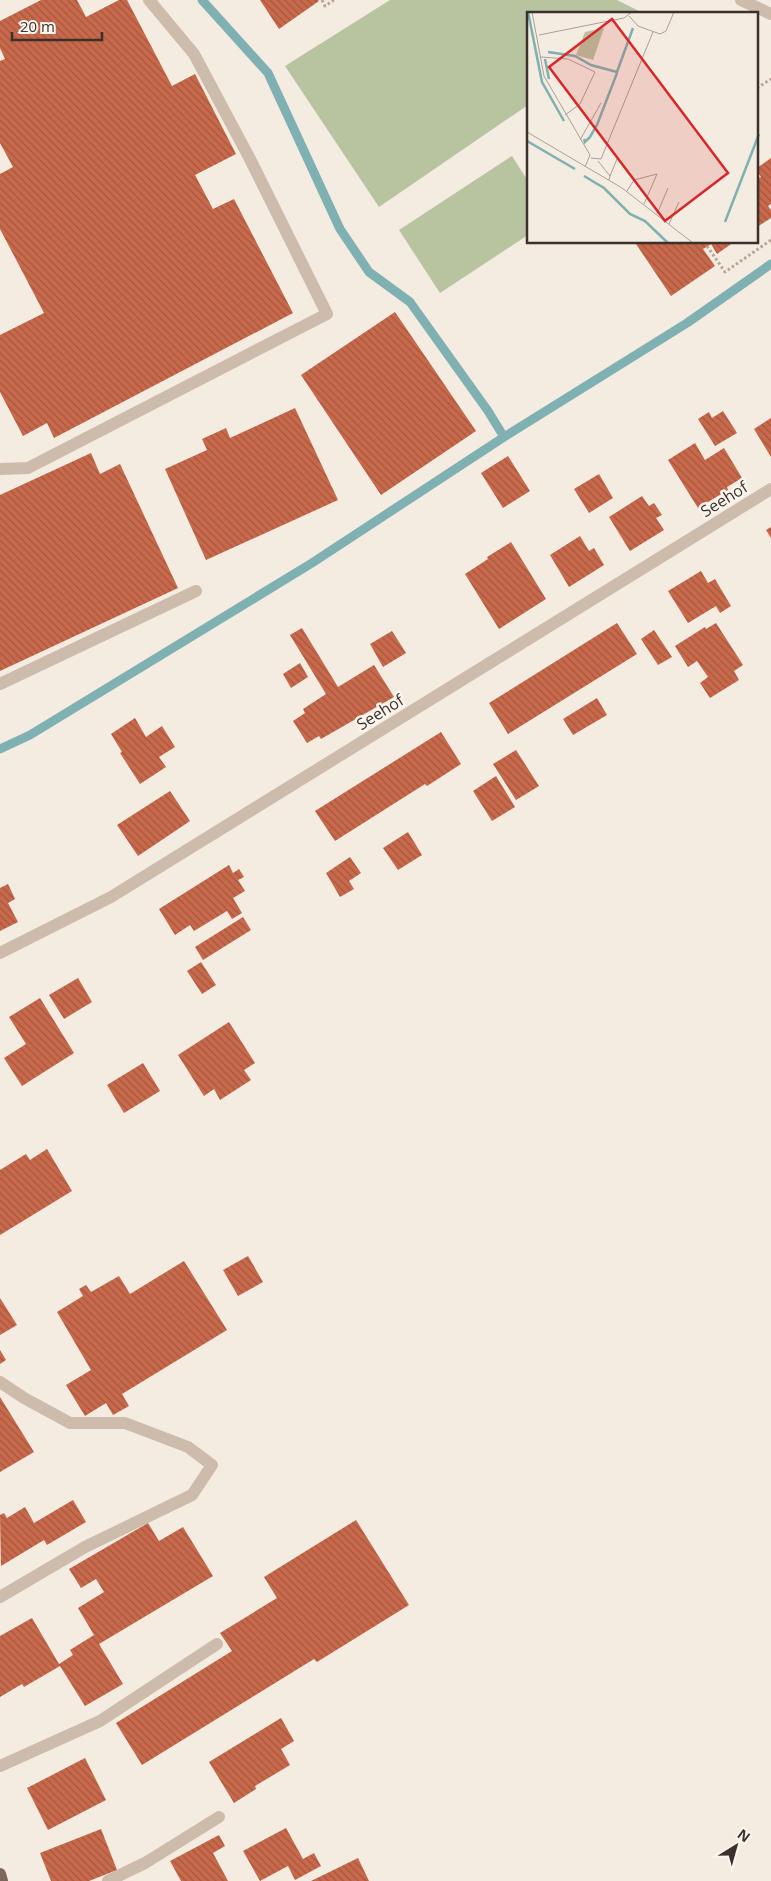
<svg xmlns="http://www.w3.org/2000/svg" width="771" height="1881" font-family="'Open Sans',sans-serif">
  <defs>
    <pattern id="building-back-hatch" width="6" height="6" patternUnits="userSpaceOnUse" patternTransform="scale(1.25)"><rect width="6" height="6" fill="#c8694b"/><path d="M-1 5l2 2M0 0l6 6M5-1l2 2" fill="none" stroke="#a4573f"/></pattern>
  </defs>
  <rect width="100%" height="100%" fill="#f4ebe1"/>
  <path fill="#b8c4a0" d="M390,0H617L645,14H528V105L379,207L285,66Z
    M512,156L528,181V235L440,293L399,230Z"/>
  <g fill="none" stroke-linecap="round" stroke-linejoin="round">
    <path stroke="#7fb0b2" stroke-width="9" d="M202,0L268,73L340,229L369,272L410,302L488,411L504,437L687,323L771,264
      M0,749L30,735L312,563L504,437"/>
  </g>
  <path fill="url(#building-back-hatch)" d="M41,0H77L86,17L119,0H127L172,86L195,74L236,154L195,175L213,209L234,199L293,313L54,438L47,423L23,436L0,392V335L44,313L0,229V174L13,167L0,143V61L5,59L0,48V21Z
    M260,0H318L319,1L279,29Z
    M771,158V204L768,206L771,210V218L757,227V179L761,177L757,171V168Z
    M639,242H734L717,254L711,244L703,249L715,266L671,296L636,244Z
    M395,312L476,431L381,495L301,375Z
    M295,408L338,500L206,560L165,469L207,450L202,439L226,428L230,438Z
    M723,411L737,433L715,446L698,419L709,412L712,418Z
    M771,418V457L754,429Z
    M695,443L705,460L724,448L742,478L727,487L728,490L698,508L668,460Z
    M91,453L100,474L120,464L178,588L0,671V495Z
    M508,456L530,491L503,508L481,473Z
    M599,474L613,498L589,513L574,489Z
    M642,496L649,506L654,503L662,515L656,518L664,530L630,551L609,517Z
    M771,527V538L766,530Z
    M580,536L589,551L594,548L604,565L569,587L550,555Z
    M511,542L546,599L499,629L465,574L488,559L487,557Z
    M701,571L708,583L715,579L731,606L720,613L716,606L688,623L668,591Z
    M617,623L637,654L508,734L489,703Z
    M716,623L743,665L734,671L739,680L710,698L700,683L708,677L697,661L688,667L675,646L705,627L706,629Z
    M302,628L338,687L374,665L394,697L321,739L319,736L307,743L293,721L305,713L303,709L326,694L290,635Z
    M654,630L672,657L658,665L641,639Z
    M392,631L406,653L383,667L370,644Z
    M300,663L308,677L291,688L283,674Z
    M597,698L607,715L573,735L563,719Z
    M135,718L146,737L162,726L175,747L159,757L166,767L140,784L120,753L122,752L111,734Z
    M441,732L461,764L427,786L425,784L335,841L315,811Z
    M516,750L539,786L516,800L493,764Z
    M496,776L515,807L492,821L473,791Z
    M170,791L190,821L138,856L117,825Z
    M408,832L422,855L398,870L383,848Z
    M350,857L361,873L349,881L354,889L340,897L326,873Z
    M229,865L233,873L239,869L244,877L238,880L245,891L233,898L242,913L232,919L227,911L194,931L190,925L175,935L159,909Z
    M8,884L15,899L8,903L18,922L0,931V888Z
    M243,917L251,930L203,960L195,947Z
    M201,962L216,985L202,994L187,971Z
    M78,978L92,1002L64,1019L49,995Z
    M40,998L74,1053L22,1086L4,1058L26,1044L9,1017Z
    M229,1022L255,1063L244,1070L251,1080L220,1100L214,1089L204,1096L178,1055Z
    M143,1063L160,1091L124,1113L107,1085Z
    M47,1149L72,1191L0,1235V1170L26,1154L30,1160Z
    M248,1256L263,1282L238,1296L223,1270Z
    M184,1261L227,1330L122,1394L129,1406L113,1415L106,1403L85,1416L66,1385L91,1370L57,1312L83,1296L79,1289L86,1285L91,1292L119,1276L130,1294Z
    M0,1298L17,1325L0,1335Z
    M0,1350L6,1360L0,1364Z
    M0,1397L34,1452L0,1472Z
    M73,1500L86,1522L47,1545L44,1540L1,1566L0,1515L4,1513L7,1518L25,1507L34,1523Z
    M356,1520L409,1605L317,1662L314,1659L142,1765L116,1723L232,1651L220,1633L277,1598L264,1577Z
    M148,1523L159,1541L183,1527L213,1576L99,1644L123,1684L85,1706L60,1666L24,1687L22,1684L0,1697V1636L32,1618L59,1664L73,1655L70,1650L94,1635L78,1608L104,1592L96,1579L81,1588L69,1569Z
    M281,1718L294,1741L281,1749L290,1765L255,1786L256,1789L234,1803L209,1762Z
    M85,1758L106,1800L48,1830L27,1788Z
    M286,1828L303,1859L314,1853L321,1866L295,1880L288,1866L260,1881L243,1851Z
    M101,1829L117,1870L89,1881H51L40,1853Z
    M219,1835L225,1846L213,1853L228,1881H181L170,1861Z
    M358,1858L369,1881H311Z"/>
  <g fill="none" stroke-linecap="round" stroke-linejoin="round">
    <path stroke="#b9a596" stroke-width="3" stroke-dasharray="2.5 2.5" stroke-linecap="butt" d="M322,0L325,6L334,0
      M757,88L771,79
      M707,246L725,272L771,240"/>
    <path stroke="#cdbbac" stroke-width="12" d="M741,0L771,14
      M0,469L28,468L327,314L250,159L194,54L149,0
      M0,684L196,591
      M0,953L111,897L771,489
      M0,1382L24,1398L70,1423H125L188,1447L212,1465L192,1495L85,1547L0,1597
      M0,1766L100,1721L217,1644
      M108,1881L145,1863L219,1817"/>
    <path stroke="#7d675c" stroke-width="12" d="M0,1874L2,1881"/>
  </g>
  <g text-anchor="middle" stroke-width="5" stroke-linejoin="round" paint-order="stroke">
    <g font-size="16" fill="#3b302b" stroke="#fbf5ee">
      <text transform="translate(724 499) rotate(-32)" y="6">Seehof</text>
      <text transform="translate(380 712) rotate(-32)" y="6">Seehof</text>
    </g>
  </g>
  <g transform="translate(527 12)">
    <rect width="231" height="231" fill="#f4ebe1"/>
    <path d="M77,16L66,48L49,43L58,20Z" fill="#b8c4a0"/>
    <path fill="none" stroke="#7fb0b2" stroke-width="2.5" d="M1,0L15,70L37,109M21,40L48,44L64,53L90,60L106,16M18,47L22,67M57,127L58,130L63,125L70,113L90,61M0,129L48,157M57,164L77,176L103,202L118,209L141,231M198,210L232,122"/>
    <path fill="none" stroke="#aaa098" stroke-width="1" d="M5,0L17,64L63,143L58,155M102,4L111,14L133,22L139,19L147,0M12,23L97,6L105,0M14,45L41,47L68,60L53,92L38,103M0,120L95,176L166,231M53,128L74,91M64,146L74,147L126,20M71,149L83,164L82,168M83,164L90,147M100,179L107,168L130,162L117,192M130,202L141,176M142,212L152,190"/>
    <path fill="#d62828" fill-opacity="0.15" stroke="#d62828" stroke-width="2.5" d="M85,7L201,161L138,209L22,55Z"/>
    <rect width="231" height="231" fill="none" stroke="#3b302b" stroke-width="2.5"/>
  </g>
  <g transform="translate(736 1846) rotate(37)" stroke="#fbf5ee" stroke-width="4" paint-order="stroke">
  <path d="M0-4L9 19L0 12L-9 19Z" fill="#3b302b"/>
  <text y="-8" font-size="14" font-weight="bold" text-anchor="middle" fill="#3b302b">N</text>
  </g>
  <path d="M12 32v8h90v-8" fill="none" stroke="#3b302b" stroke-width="2.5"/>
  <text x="20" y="32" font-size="15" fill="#3b302b" stroke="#fbf5ee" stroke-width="4" paint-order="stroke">20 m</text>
</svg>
